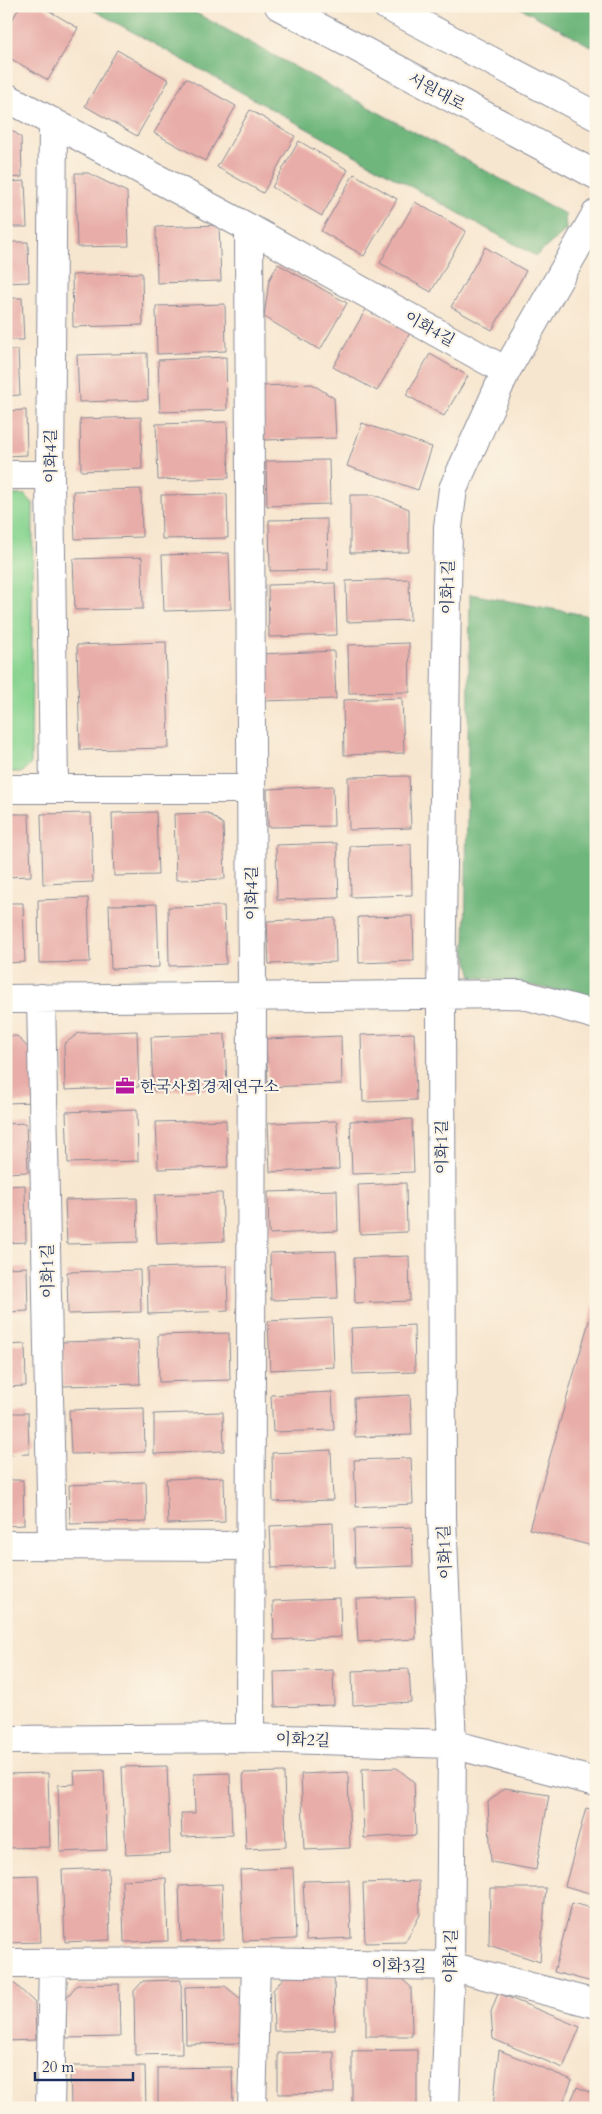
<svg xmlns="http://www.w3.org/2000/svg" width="602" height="2114" font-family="Cardo,'Noto Serif KR',serif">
  <rect width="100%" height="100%" fill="#fcf5e5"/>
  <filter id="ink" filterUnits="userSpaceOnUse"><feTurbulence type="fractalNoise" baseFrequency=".02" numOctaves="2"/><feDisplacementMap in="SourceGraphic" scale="10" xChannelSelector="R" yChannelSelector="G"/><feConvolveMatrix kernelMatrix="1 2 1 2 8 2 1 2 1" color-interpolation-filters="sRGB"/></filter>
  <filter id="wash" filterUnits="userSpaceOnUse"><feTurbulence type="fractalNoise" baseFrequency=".0096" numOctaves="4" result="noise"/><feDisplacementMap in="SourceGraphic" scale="20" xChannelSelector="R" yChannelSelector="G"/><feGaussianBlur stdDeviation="1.12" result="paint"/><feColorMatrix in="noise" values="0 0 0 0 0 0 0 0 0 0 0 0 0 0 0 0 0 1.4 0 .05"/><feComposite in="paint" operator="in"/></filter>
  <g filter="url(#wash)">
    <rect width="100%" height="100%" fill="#f7e6cf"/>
    <path fill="#89d491" stroke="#528278" d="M6,495H25L33,503L31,764L23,772H6Z"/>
    <path fill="#6eb67b" stroke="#44726c" d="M86,6H183L565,214L566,230L536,256Z
      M517,6H596V49Z
      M470,594L596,617V999L509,981L472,977L465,949Z"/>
    <g id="blocks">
      <path fill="#e8ada8" d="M20,6H41L78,28L48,80L6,56V31Z
        M117,50L169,80L137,136L85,106Z
        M186,78L236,106L205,161L154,133Z
        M250,110L295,136L263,193L217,167Z
        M6,126L21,137L22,177L6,178Z
        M299,141L348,170L322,216L272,187Z
        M75,173H88L127,192L129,246L77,247Z
        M354,174L397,199L364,256L321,231Z
        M25,181L27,227H6V182Z
        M415,202L466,231L431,292L380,263Z
        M219,225L221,281L157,283L156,227Z
        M6,242H28L29,282L6,283Z
        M485,247L526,271L492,330L451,307Z
        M278,264L347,303L320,350L264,317L269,280Z
        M142,273L143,325L73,327L72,275Z
        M6,298H22L24,340H6Z
        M225,304L226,351L157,354L156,306Z
        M366,309L410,333L377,391L333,367Z
        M6,350H18L20,395L6,396Z
        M147,353L148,400L79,402L77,355Z
        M430,354L468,376L444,416L406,395Z
        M226,357L227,410L160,412L158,360Z
        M312,384L334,398L336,438L264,440L262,386Z
        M26,410L27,455L6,456V411Z
        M141,417L142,469L81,471L80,419Z
        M227,422L229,478L158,480L156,424Z
        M362,423L432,447L418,490L347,466Z
        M329,460L330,504L267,506L266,461Z
        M141,489L142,537L75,539L73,491Z
        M227,494L228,538L162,539L161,495Z
        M350,495H375L409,509V552L350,553Z
        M327,519L328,570L270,571L269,520Z
        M229,553L231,609L164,611L162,555Z
        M142,557L143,609L75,610L73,559Z
        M409,579L410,620L347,622L346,581Z
        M335,583L337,635L269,637L268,585Z
        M166,642L169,748L80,750L77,645Z
        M409,643L410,692L349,693L348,645Z
        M334,651L336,699L260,701L259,654Z
        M402,698L404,753L344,755L343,700Z
        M409,776L411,828L349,830L348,777Z
        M333,786L334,826L268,827L267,789Z
        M156,812L158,875L114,876L112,813Z
        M91,813L93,882L43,884L41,814Z
        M208,813L223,824L225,879L176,880L174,814Z
        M6,814H29L31,876L6,877Z
        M337,843L339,898L277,900L276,845Z
        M411,844L412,895L351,897L350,846Z
        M88,898L90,962L39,963L38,900Z
        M6,903H23L25,962L6,963Z
        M157,904L159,967L111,969L109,905Z
        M224,906L226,964L169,966L168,907Z
        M413,916L414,961L359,963L358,917Z
        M335,918L336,962L269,964L267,921Z
        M137,1031L139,1087L65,1090L64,1044L79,1033Z
        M414,1033L416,1100L363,1102L361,1035Z
        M225,1034L227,1089L153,1091L151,1037Z
        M6,1036H17L34,1054L35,1102L6,1103Z
        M341,1036L342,1084L268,1087L266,1039Z
        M137,1109L138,1161L68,1163L66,1112Z
        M412,1119L414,1172L352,1174L350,1121Z
        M226,1120L228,1167L158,1169L156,1122Z
        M337,1121L339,1169L270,1172L268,1123Z
        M26,1123L28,1172L6,1173V1124Z
        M406,1183L407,1232L360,1234L358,1185Z
        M25,1185L26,1242L6,1243V1186Z
        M337,1190L338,1231L269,1234L268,1192Z
        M222,1193L224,1241L157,1244L155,1195Z
        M137,1198L138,1242L67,1244L65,1200Z
        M336,1251L338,1298L271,1300L270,1253Z
        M409,1256L410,1301L355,1303L354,1258Z
        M227,1266L228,1311L148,1314L147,1268Z
        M27,1267L28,1311L6,1312V1268Z
        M140,1270L141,1312L68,1314L67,1272Z
        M596,1297V1547L529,1529Z
        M332,1318L334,1367L270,1370L268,1321Z
        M414,1325L415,1372L353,1374L351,1328Z
        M229,1333L230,1380L159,1382L158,1335Z
        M138,1340L140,1384L63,1386L62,1342Z
        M25,1344L26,1386L6,1387V1345Z
        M332,1392L334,1430L273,1432L271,1395Z
        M410,1395L412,1435L355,1437L354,1398Z
        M144,1408L145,1452L71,1454L69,1410Z
        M223,1412L224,1451L154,1454V1414Z
        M6,1413H28L29,1454L6,1455Z
        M331,1450L333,1500L273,1502L272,1453Z
        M411,1458L413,1504L356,1507L354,1460Z
        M224,1477L225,1522L168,1524L166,1479Z
        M6,1480H23L24,1525L6,1526Z
        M146,1482L147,1522L70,1524L69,1485Z
        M333,1523L334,1566L272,1568L270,1526Z
        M412,1527L413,1566L355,1568L354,1529Z
        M415,1597L416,1639L358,1642L356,1599Z
        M340,1598L341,1637L274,1640L273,1601Z
        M409,1669L411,1702L353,1705L352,1671Z
        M333,1670L334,1705L275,1707L274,1672Z
        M167,1766L170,1853L126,1855L122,1767Z
        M397,1768L414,1782L416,1835L364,1838L362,1769Z
        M104,1770L107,1850L60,1852L58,1785L75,1784L74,1771Z
        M284,1772L286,1847L246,1849L243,1773Z
        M348,1772L350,1848L304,1850L301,1774Z
        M48,1773L50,1847L6,1848V1774Z
        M230,1773L232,1835L182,1837L181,1813H195L194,1774Z
        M505,1788L549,1795L536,1870L491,1862L488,1802Z
        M586,1808L596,1811V1895L565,1886Z
        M108,1868L110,1940L65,1942L62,1870Z
        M293,1868L296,1939L243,1941L240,1870Z
        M38,1875L41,1942L6,1943V1876Z
        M166,1878L168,1941L124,1942L122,1880Z
        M349,1880L351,1938L306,1940L303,1881Z
        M419,1881L420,1915L405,1942L365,1943L363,1883Z
        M222,1884L224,1940L181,1942L179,1886Z
        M490,1888H546L540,1962L489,1945Z
        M572,1903L596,1909V1983L554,1972Z
        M396,1974L411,1987L412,2036H366V1975Z
        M334,1976L335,2030L274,2031L273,1990L284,1977Z
        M181,1980L182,2054L135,2055L134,1991L143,1981Z
        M6,1984H15L35,2003L36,2040L6,2041Z
        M119,1984L120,2037L66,2038V1998L77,1985Z
        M225,1986L241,1999L242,2043L186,2044L185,1987Z
        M498,1993L580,2027L563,2068L493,2039L491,2012Z
        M417,2050V2106L352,2107V2051Z
        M499,2050L572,2080L561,2108H493Z
        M334,2052V2093L278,2094V2053Z
        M70,2066H145L146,2108H71Z
        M232,2067L233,2108H158V2068Z
        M577,2087L596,2095V2108H568Z"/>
    </g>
  </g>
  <g filter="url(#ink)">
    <use href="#blocks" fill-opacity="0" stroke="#898a96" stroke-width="1"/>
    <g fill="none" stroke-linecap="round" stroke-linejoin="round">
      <g stroke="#898a96" stroke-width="30">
        <path id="minor" d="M6,97L249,228L506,371
          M53,122L50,475L54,789
          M249,228L252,997L250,1738
          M6,475H50
          M6,789H251
          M41,998L52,1544
          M6,999L521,994L596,1015
          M6,1545L251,1546
          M6,1740L250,1738L452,1744L596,1782
          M6,1963L256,1962L450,1966L596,2004
          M50,2108L53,1963
          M252,2108L256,1962
          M445,2108L450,1966L452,1744L442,1518L441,995L448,527L453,489L506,371L596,214"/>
      </g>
      <g stroke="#898a96" stroke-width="30">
        <path id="tertiary" d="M279,6L596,175
          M387,6L596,116"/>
      </g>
      <use href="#minor" stroke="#fff" stroke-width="28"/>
      <use href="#tertiary" stroke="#fff" stroke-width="28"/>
    </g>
  </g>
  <defs>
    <g id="office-bare" transform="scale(1.5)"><path d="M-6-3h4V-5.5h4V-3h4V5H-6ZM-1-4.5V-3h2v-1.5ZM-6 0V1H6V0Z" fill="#b5179e" stroke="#fcf5e5" stroke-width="2.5" paint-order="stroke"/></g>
  </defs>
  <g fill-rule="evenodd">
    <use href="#office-bare" x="125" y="1086"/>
  </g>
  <g text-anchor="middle" stroke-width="4.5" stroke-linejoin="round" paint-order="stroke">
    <g font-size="16" fill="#1b2f5e" stroke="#fcf5e5">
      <text transform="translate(437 91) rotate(28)" y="6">서원대로</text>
      <text transform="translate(430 328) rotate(29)" y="6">이화4길</text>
      <text transform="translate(50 456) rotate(-90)" y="6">이화4길</text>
      <text transform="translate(447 587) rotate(-89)" y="6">이화1길</text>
      <text transform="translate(251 893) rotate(-90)" y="6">이화4길</text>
      <text transform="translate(441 1147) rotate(-90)" y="6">이화1길</text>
      <text transform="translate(47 1271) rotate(-91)" y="6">이화1길</text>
      <text transform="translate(444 1552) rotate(-92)" y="6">이화1길</text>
      <text transform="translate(303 1739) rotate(2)" y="6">이화2길</text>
      <text transform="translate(450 1956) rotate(-89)" y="6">이화1길</text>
      <text transform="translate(399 1965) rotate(1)" y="6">이화3길</text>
    </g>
    <g font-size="16" fill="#1b2f5e" stroke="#fcf5e5" text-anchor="start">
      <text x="140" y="1092">한국사회경제연구소</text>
    </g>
  </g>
  <rect width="602" height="2114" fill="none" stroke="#fcf5e5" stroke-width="25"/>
  <path d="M35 2072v8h98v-8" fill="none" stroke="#1b2f5e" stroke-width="2.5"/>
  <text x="42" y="2072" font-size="15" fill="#1b2f5e" stroke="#fcf5e5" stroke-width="4" paint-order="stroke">20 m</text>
</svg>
